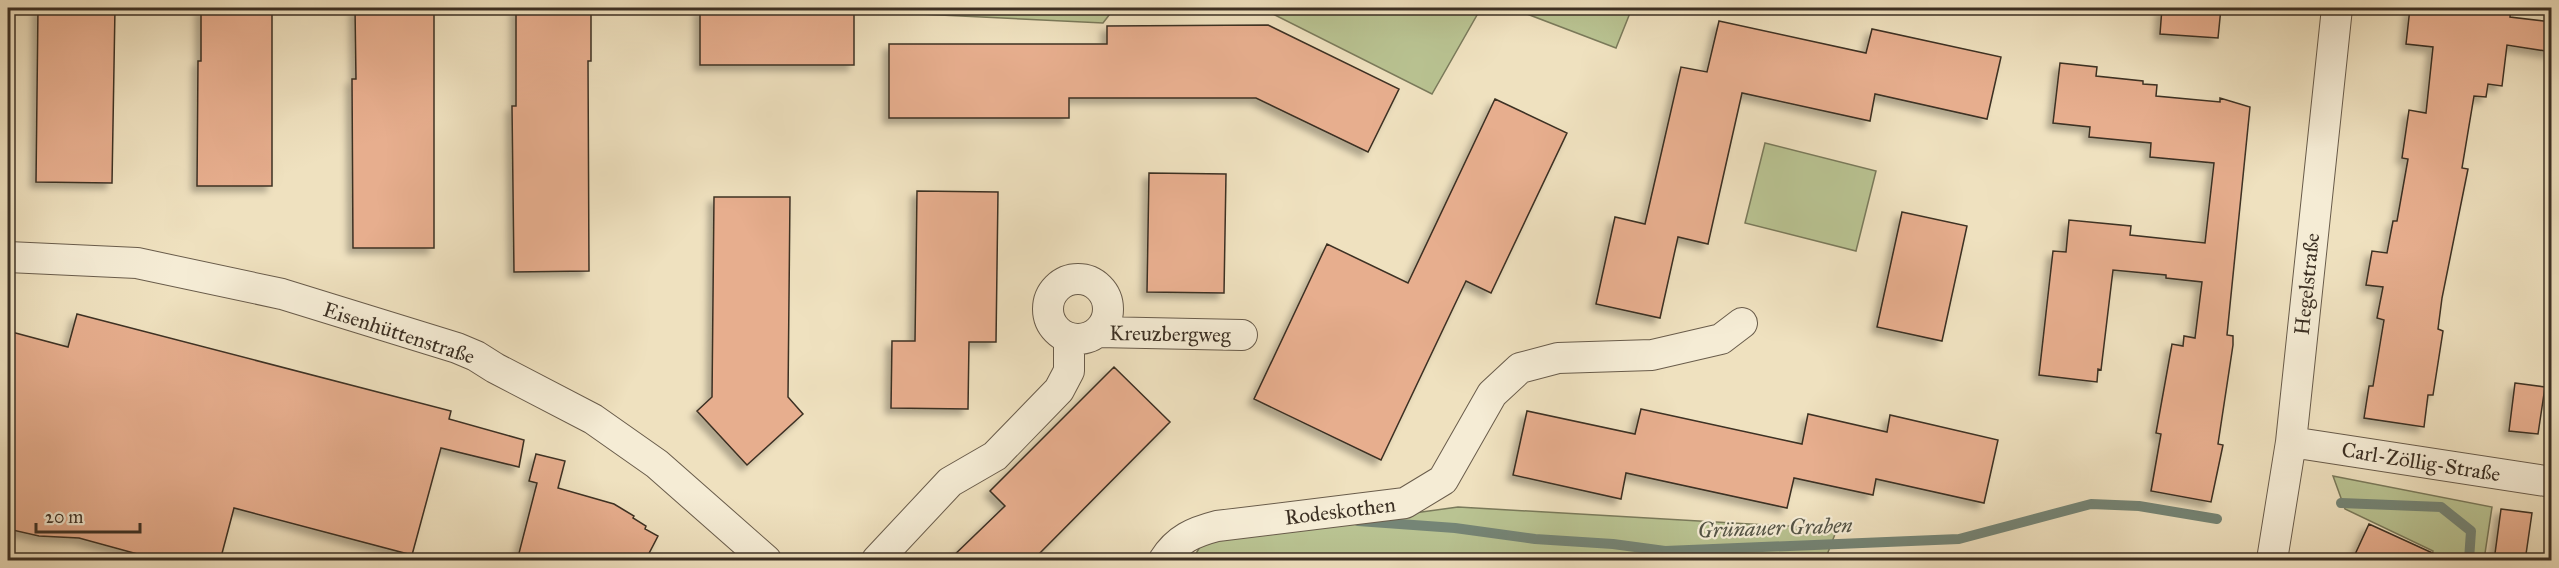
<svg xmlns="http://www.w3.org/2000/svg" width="2559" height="568" font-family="'IM FELL Great Primer',serif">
  <defs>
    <filter id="shadow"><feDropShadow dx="-5.5" dy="5.5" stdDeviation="3" flood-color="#0004"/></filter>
  </defs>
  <rect width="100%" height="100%" fill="#efe1bf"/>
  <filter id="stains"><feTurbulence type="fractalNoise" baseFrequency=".00333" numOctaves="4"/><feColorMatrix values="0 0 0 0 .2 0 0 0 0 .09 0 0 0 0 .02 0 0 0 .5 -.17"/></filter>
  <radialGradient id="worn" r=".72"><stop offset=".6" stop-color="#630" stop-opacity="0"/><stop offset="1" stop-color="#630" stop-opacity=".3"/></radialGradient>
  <path fill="#b9c392" stroke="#7a7a5b" stroke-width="1.5" d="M889,8H1481L1432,94L1273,14L1113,10L1103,23L898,13Z
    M1530,8H1632L1616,48L1527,14Z
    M1765,143L1876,171L1856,251L1745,223Z
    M2333,476L2492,507L2484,560H2431L2433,551L2345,509Z
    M1458,507L1837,529L1825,560H1192L1203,542Z"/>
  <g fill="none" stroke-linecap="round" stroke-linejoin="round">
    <path stroke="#758576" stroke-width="10" d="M2341,503L2441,507L2471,531L2469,560
      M1358,521L1455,528L1535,539L1613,544L1665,551L1959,539L2091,504L2139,506L2217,519"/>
  </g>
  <path fill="#e7ae8e" stroke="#3c3024" stroke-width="1.5" filter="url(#shadow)" d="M38,8H115L112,183L36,182Z
    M201,8H272V186H197L198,61H201Z
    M355,8H434V248H353L352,79H356Z
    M516,8H591V61H588L589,271L514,272L512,106H516Z
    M700,8H854V65H700Z
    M2162,8H2221L2218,38L2160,34Z
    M2410,8H2511L2510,17L2552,22V52L2507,45L2502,86L2488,84L2486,97L2474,96L2462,168L2468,169L2442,298L2438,329L2443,331L2433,395H2428L2424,427L2364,418L2369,386H2373L2384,320L2377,318L2383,287L2366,285L2372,251L2387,253L2393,221H2397L2408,159L2402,158L2409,110L2426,113L2433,47L2406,44Z
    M1719,21L1866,53L1872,29L2001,57L1987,119L1875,94L1870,121L1742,93L1708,244L1678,237L1660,318L1596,304L1615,217L1645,224L1681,67L1707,72Z
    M1268,25L1399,89L1368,152L1256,98H1069V118H889V44H1107V26Z
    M2060,63L2097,67L2096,76L2143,81V84L2157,85L2156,96L2220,102V98L2250,107L2227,335L2233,336V345L2218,444L2223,445L2211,502L2151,491L2161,434L2156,433L2172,344L2183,346L2184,336L2195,338L2202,282L2166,278V275L2113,270L2101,370L2098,369L2097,382L2039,375L2053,251L2066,252L2069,220L2131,226L2130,235L2205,243L2214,163L2150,157L2151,143L2089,137L2090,127L2053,123Z
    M1495,99L1567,133L1491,293L1466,281L1381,460L1254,399L1327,244L1408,283Z
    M1149,173L1226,174L1224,293L1147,292Z
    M917,191L998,192L996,342H969L968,409L891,408L892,341H915Z
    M714,197H790L788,397L803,414L747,465L697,411L712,397Z
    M1902,212L1967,226L1942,341L1877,327Z
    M77,314L451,411L449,419L524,440L519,467L441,448L412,555L234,508L220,561H163L79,538L39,536L8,529V331L68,347Z
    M1114,367L1170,422L1032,561H948L1005,506L990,491Z
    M2515,383L2545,387L2538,434L2509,431Z
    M1641,409L1802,444L1808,414L1887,432L1890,415L1998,440L1984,503L1876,479L1873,495L1794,478L1787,508L1626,473L1621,499L1513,475L1527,411L1635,434Z
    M536,454L565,461L558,488L614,504L634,516L633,518L646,526L645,529L658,536L645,561H517L537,483L529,481Z
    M2501,509L2532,513L2525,561H2494Z
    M2369,524L2450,561H2352Z"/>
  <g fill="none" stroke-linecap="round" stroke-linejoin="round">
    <g stroke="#695c4b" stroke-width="32">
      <path id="street" d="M8,257L137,263L282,294L457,348L476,356L495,368L593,419L657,464L766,560
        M1048 309a30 30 0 1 1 60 0a30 30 0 1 1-60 0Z
        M1098,332L1242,335
        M2291,442L2552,482
        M877,560L950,482L995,456L1059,390L1069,371V338
        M1164,560C1177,539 1194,532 1217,526L1405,503L1443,480L1492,394L1520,368L1558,358L1652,355L1721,339L1742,323
        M2272,560L2291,442L2337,8"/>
    </g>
    <use href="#street" stroke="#f5ecd5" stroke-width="30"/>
  </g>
  <g text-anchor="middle" stroke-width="4.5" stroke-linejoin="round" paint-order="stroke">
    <g font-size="21" fill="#3c3024" stroke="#f5ecd5">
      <text transform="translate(2307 284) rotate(-84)" y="7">Hegelstraße</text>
      <text transform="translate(399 333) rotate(18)" y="7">Eisenhüttenstraße</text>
      <text transform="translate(1170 334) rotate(1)" y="7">Kreuzbergweg</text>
      <text transform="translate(2421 462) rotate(9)" y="7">Carl-Zöllig-Straße</text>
      <text transform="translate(1340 511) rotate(-7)" y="7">Rodeskothen</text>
    </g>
    <g font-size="22" font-style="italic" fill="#545446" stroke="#f5ecd5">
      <text transform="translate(1775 527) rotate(-2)" y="8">Grünauer Graben</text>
    </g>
  </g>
  <rect width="2559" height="568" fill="none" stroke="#efe1bf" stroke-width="30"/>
  <rect x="9" y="9" width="2541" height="550" fill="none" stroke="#3c3024" stroke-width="3"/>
  <rect x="15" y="15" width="2529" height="538" fill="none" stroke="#3c3024" stroke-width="1.5"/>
  <path d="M36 523v9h104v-9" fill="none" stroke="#3c3024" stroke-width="3"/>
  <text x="45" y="523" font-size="18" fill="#3c3024" stroke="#f5ecd5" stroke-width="4.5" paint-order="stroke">20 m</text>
  <rect width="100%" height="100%" filter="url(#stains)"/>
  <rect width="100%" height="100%" fill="url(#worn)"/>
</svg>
